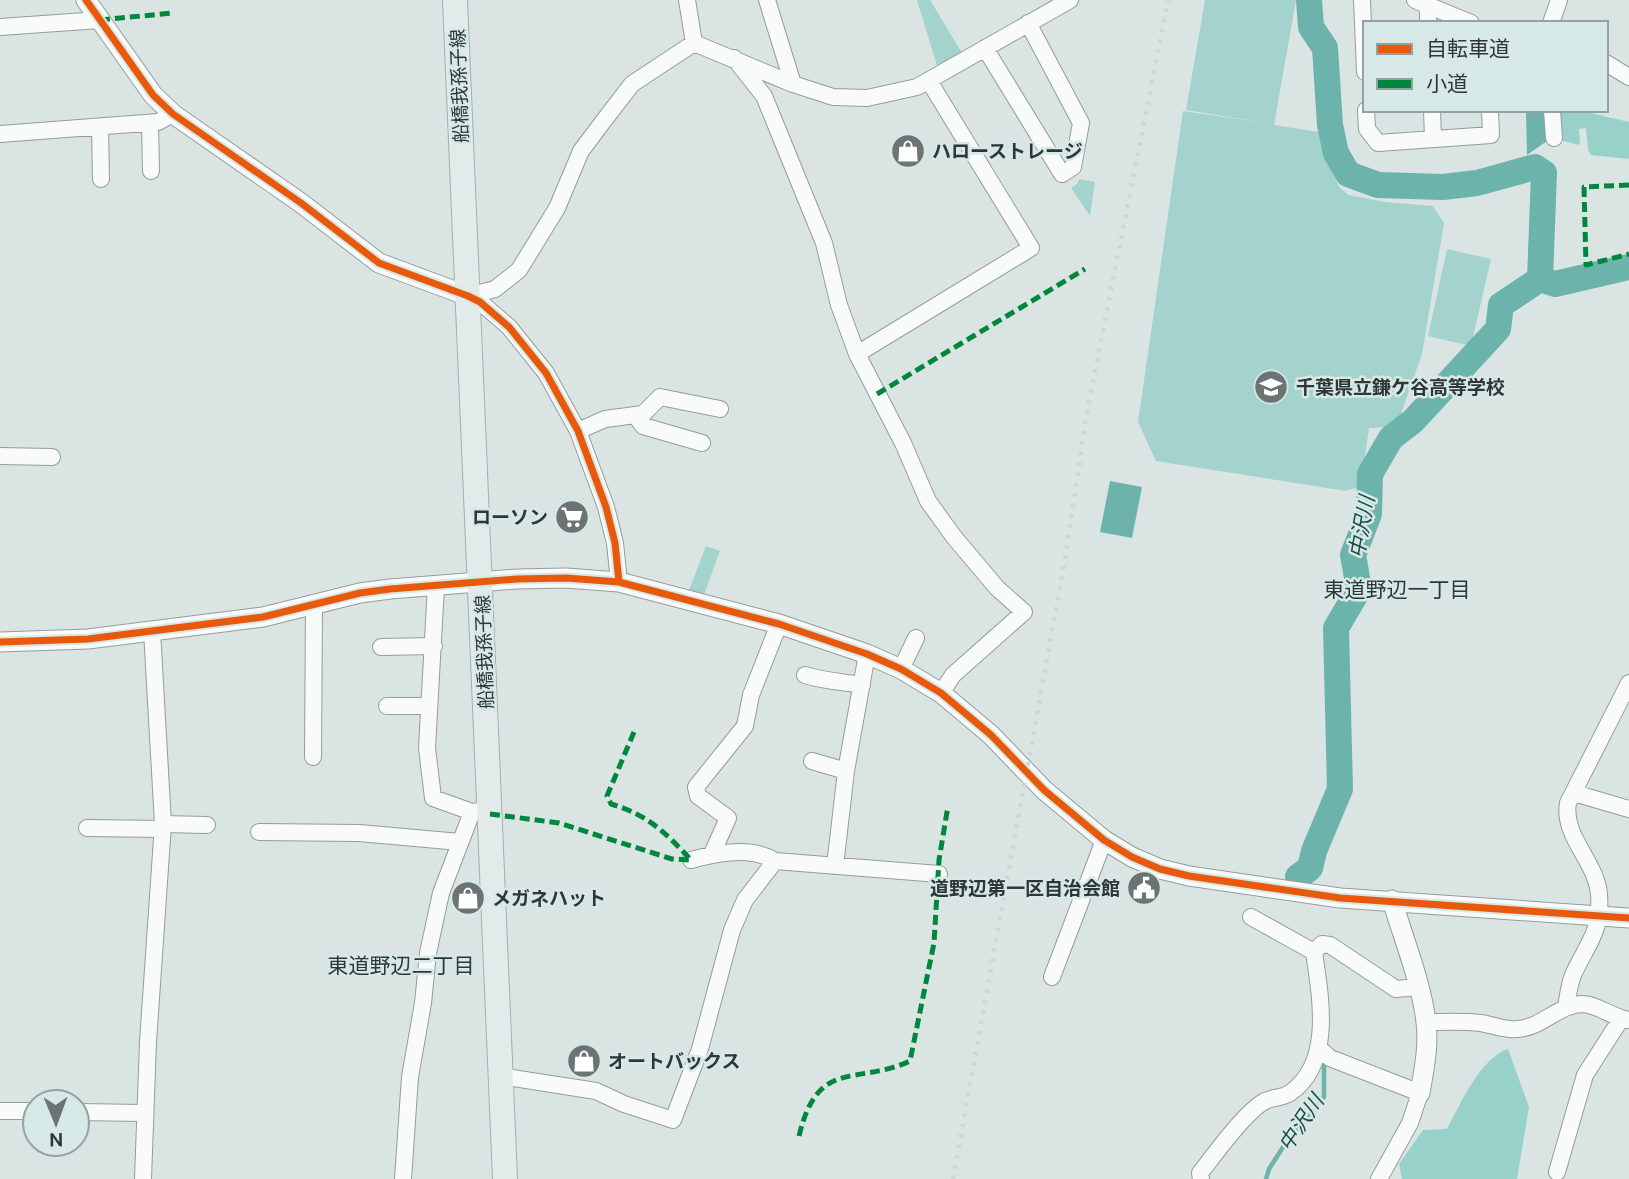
<svg xmlns="http://www.w3.org/2000/svg" width="1629" height="1179" font-family="'DM Sans','Noto Sans JP',sans-serif">
  <rect width="100%" height="100%" fill="#dae5e3"/>
  <path fill="#a4d2cd" d="M917,0H930L962,53L938,69Z
    M1205,0H1296L1274,125L1318,132L1325,141L1332,172L1340,188L1349,195L1385,202L1433,206L1444,223L1422,354L1401,414L1388,427L1369,428L1361,486L1346,491L1156,461L1138,422L1183,111L1265,123L1186,110Z
    M1079,179L1095,182L1090,216L1071,188L1078,183Z
    M1447,249L1491,259L1471,346L1428,336Z
    M706,546L720,551L703,597L688,593Z"/>
  <path fill="#98d1ca" d="M1560,110H1578L1629,122V159L1591,155L1588,150L1586,128L1579,129L1580,145L1563,141Z
    M1508,1049L1529,1107L1517,1179H1402L1399,1164L1423,1130L1447,1129C1460,1105 1480,1058 1508,1049Z"/>
  <path fill="#6cb3ac" d="M1526,112H1546L1547,141L1527,155Z
    M1110,481L1142,487L1132,538L1100,532Z"/>
  <g fill="none" stroke-linecap="round" stroke-linejoin="round">
    <path stroke="#6cb3ac" stroke-width="4.5" d="M1266,1179L1269,1169L1285,1144L1324,1097V1064"/>
    <path stroke="#6cb3ac" stroke-width="26" d="M1309,0L1311,27L1325,48L1330,125L1336,153L1348,174L1378,185L1443,187L1477,183L1535,167L1544,173L1540,279
      M1298,877L1310,868L1314,851L1340,789L1336,628L1359,589L1353,555L1369,514L1370,474L1391,438L1413,421L1498,329L1501,305L1540,279L1555,284L1629,267"/>
    <g stroke="#949c9b" stroke-width="18">
      <path id="minor" d="M767,0L793,84
        M1362,0L1365,72
        M1415,0L1471,23
        M1428,5V23
        M1551,23L1559,0
        M0,27L100,20
        M694,43L793,84L833,97L867,98L917,87L1070,0
        M985,48L1062,174L1073,167L1081,123L1028,23
        M734,58L764,96L824,243L839,305L857,354L903,443L928,501L954,537L997,588L1024,612L953,675L941,693
        M1606,63L1629,77
        M1366,110L1367,129L1378,143L1491,135L1490,110
        M1432,110L1433,139
        M1552,110L1554,138
        M150,123L151,171
        M100,127L101,179
        M0,134L158,122L173,114
        M468,296L495,289L519,270L557,208L581,151L602,123L632,84L694,43L687,0
        M468,296L480,302L509,327L546,373L578,431L606,507L615,543L619,582
        M857,354L1031,248L929,81
        M635,415L643,426L702,443
        M578,431L605,419L643,414L660,397L720,409
        M0,456L52,457
        M436,586L427,748L433,798L472,812L481,811
        M381,647L434,646
        M901,669L916,638
        M805,675C824,681 842,682 862,685
        M387,706H429
        M313,757L314,604
        M812,761L846,771
        M1574,793L1629,809
        M163,824L207,825
        M87,828L163,829
        M259,832L359,833L460,842
        M712,854L728,818L698,796L696,787L745,726L751,695L779,624
        M691,860C717,853 751,846 775,861L939,874
        M835,866L846,771L867,654
        M1251,917L1314,952
        M1052,977L1104,840
        M1566,1007C1568,996 1569,985 1573,975C1587,944 1602,932 1599,894C1596,861 1562,836 1568,803L1629,683
        M1426,1022C1444,1022 1463,1021 1481,1023C1493,1025 1507,1031 1518,1029C1543,1027 1559,1004 1583,1004C1599,1005 1613,1018 1629,1020
        M1319,1048L1330,1058L1420,1093L1410,1123L1379,1179
        M500,1076L596,1091L624,1104L673,1120L700,1049L732,930L745,900L775,861
        M0,1111H35
        M77,1112L144,1113
        M1557,1172L1585,1075L1621,1019
        M143,1179L148,1042L163,824L152,631
        M403,1179L410,1077L423,1003L428,953L441,893L472,812
        M1201,1179L1200,1173C1215,1154 1245,1112 1265,1101C1273,1097 1283,1098 1290,1093C1334,1063 1320,995 1314,952L1322,944L1330,945L1396,989L1419,987"/>
    </g>
    <g stroke="#949c9b" stroke-width="21">
      <path id="tertiary" d="M86,0L153,95L173,114L301,203L379,263L468,296
        M0,642L88,639L263,617L360,593L390,589L517,579L566,578L619,582L779,624L867,654L901,669L941,693L991,735L1044,790L1104,840L1132,857L1160,869L1189,876L1340,898L1629,918
        M1392,900C1403,937 1422,985 1426,1022C1429,1046 1424,1070 1420,1093"/>
    </g>
    <g stroke="#9eb0ae" stroke-width="26">
      <path id="primary" d="M455,0L505,1179"/>
    </g>
    <use href="#minor" stroke="#f9fbfb" stroke-width="16"/>
    <use href="#tertiary" stroke="#f9fbfb" stroke-width="19"/>
    <use href="#primary" stroke="#e2ebea" stroke-width="24"/>
    <path stroke="#d1d4d4" stroke-width="4.5" stroke-dasharray="3.5 7" stroke-linecap="butt" d="M953,1179L1065,559L1087,412L1168,0"/>
    <path stroke="#00873e" stroke-width="5" stroke-dasharray="10 5" stroke-linecap="butt" d="M100,20L172,13
      M1629,185L1584,187L1586,265L1629,254
      M877,394L1085,269
      M634,732L607,796L611,804C648,815 665,832 691,860
      M490,814L559,823L672,859L691,860
      M799,1136C818,1057 855,1086 910,1061L934,943L939,860L948,806"/>
    <g stroke="#d6e9e6" stroke-width="11">
      <path id="cycleway" d="M86,0L153,95L173,114L301,203L379,263L468,296L480,302L509,327L546,373L578,431L606,507L615,543L619,582
        M0,642L88,639L263,617L360,593L390,589L517,579L566,578L619,582L779,624L867,654L901,669L941,693L991,735L1044,790L1104,840L1132,857L1160,869L1189,876L1340,898L1629,918"/>
    </g>
    <use href="#cycleway" stroke="#e8590c" stroke-width="7"/>
  </g>
  <defs>
    <g id="shop-disc" transform="scale(1.75)"><circle r="9.5" fill="#6b7473" stroke="#d6e9e6"/><path d="M-5-2.5h2.3a2.7 3.5 0 0 1 5.4 0H5L5.5 6h-11ZM-1.5-2.5h3a1.5 2.3 0 0 0-3 0Z" fill="#fff"/></g>
    <g id="school-disc" transform="scale(1.75)"><circle r="9.5" fill="#6b7473" stroke="#d6e9e6"/><path d="M0-5L7-2L0 1L-7-2ZM-4 1L0 2.5L4 1V4Q0 6-4 4Z" fill="#fff"/></g>
    <g id="supermarket-disc" transform="scale(1.75)"><circle r="9.5" fill="#6b7473" stroke="#d6e9e6"/><path d="M-6-5.5h2.5l.6 2H6L4.5 2H-2.5L-4.4-4H-6ZM-1.5 3.2a1.3 1.3 0 1 0 .1 0ZM3 3.2a1.3 1.3 0 1 0 .1 0Z" fill="#fff"/></g>
    <g id="civic-disc" transform="scale(1.75)"><circle r="9.5" fill="#6b7473" stroke="#d6e9e6"/><path d="M-.6-6.5H3V-4.5H.6V-3L4-1V1h2V6H-6V1h2V-1L-.6-3ZM-1.2 2.5V6h2.4V2.5Z" fill="#fff"/></g>
  </defs>
  <g fill-rule="evenodd">
    <use href="#shop-disc" x="908" y="151"/>
    <use href="#school-disc" x="1271" y="387"/>
    <use href="#supermarket-disc" x="572" y="517"/>
    <use href="#civic-disc" x="1144" y="888"/>
    <use href="#shop-disc" x="468" y="898"/>
    <use href="#shop-disc" x="584" y="1061"/>
  </g>
  <g text-anchor="middle" stroke-width="5" stroke-linejoin="round" paint-order="stroke">
    <g font-size="19" fill="#2f3736" stroke="#d6e9e6">
      <text transform="translate(459 86) rotate(-92)" y="7">船橋我孫子線</text>
      <text transform="translate(484 652) rotate(-92)" y="7">船橋我孫子線</text>
    </g>
    <g font-size="19" font-weight="bold" fill="#2f3736" stroke="#d6e9e6" text-anchor="start">
      <text x="932" y="158">ハローストレージ</text>
      <text x="1296" y="394">千葉県立鎌ケ谷高等学校</text>
      <text x="548" y="524" text-anchor="end">ローソン</text>
      <text x="1120" y="895" text-anchor="end">道野辺第一区自治会館</text>
      <text x="492" y="905">メガネハット</text>
      <text x="608" y="1068">オートバックス</text>
    </g>
    <g font-size="21" font-style="italic" fill="#1f4a45" stroke="#d6e9e6">
      <text transform="translate(1362 527) rotate(-80)" y="7">中沢川</text>
      <text transform="translate(1301 1123) rotate(-56)" y="7">中沢川</text>
    </g>
    <g font-size="21" fill="#2f3736" stroke="#d6e9e6">
      <text x="1397" y="597">東道野辺一丁目</text>
      <text x="401" y="973">東道野辺二丁目</text>
    </g>
  </g>
  <rect x="1363" y="21" width="245" height="91" fill="#d6e9e6" stroke="#93a2a0" stroke-width="2"/>
  <rect x="1377" y="44" width="35" height="10" fill="#e8590c" stroke="#93a2a0" stroke-width="2"/>
  <text x="1426" y="56" font-size="21" fill="#2f3736">自転車道</text>
  <rect x="1377" y="79" width="35" height="10" fill="#00873e" stroke="#93a2a0" stroke-width="2"/>
  <text x="1426" y="91" font-size="21" fill="#2f3736">小道</text>
  <g transform="translate(56 1123) rotate(179)"><circle r="33" fill="#d6e9e6" stroke="#93a2a0" stroke-width="2"/>
  <path d="M0-5L12 26L0 18L-12 26Z" fill="#6b7473"/>
  <text y="-10" font-size="19" font-weight="bold" text-anchor="middle" fill="#2f3736">N</text>
  </g>
</svg>
